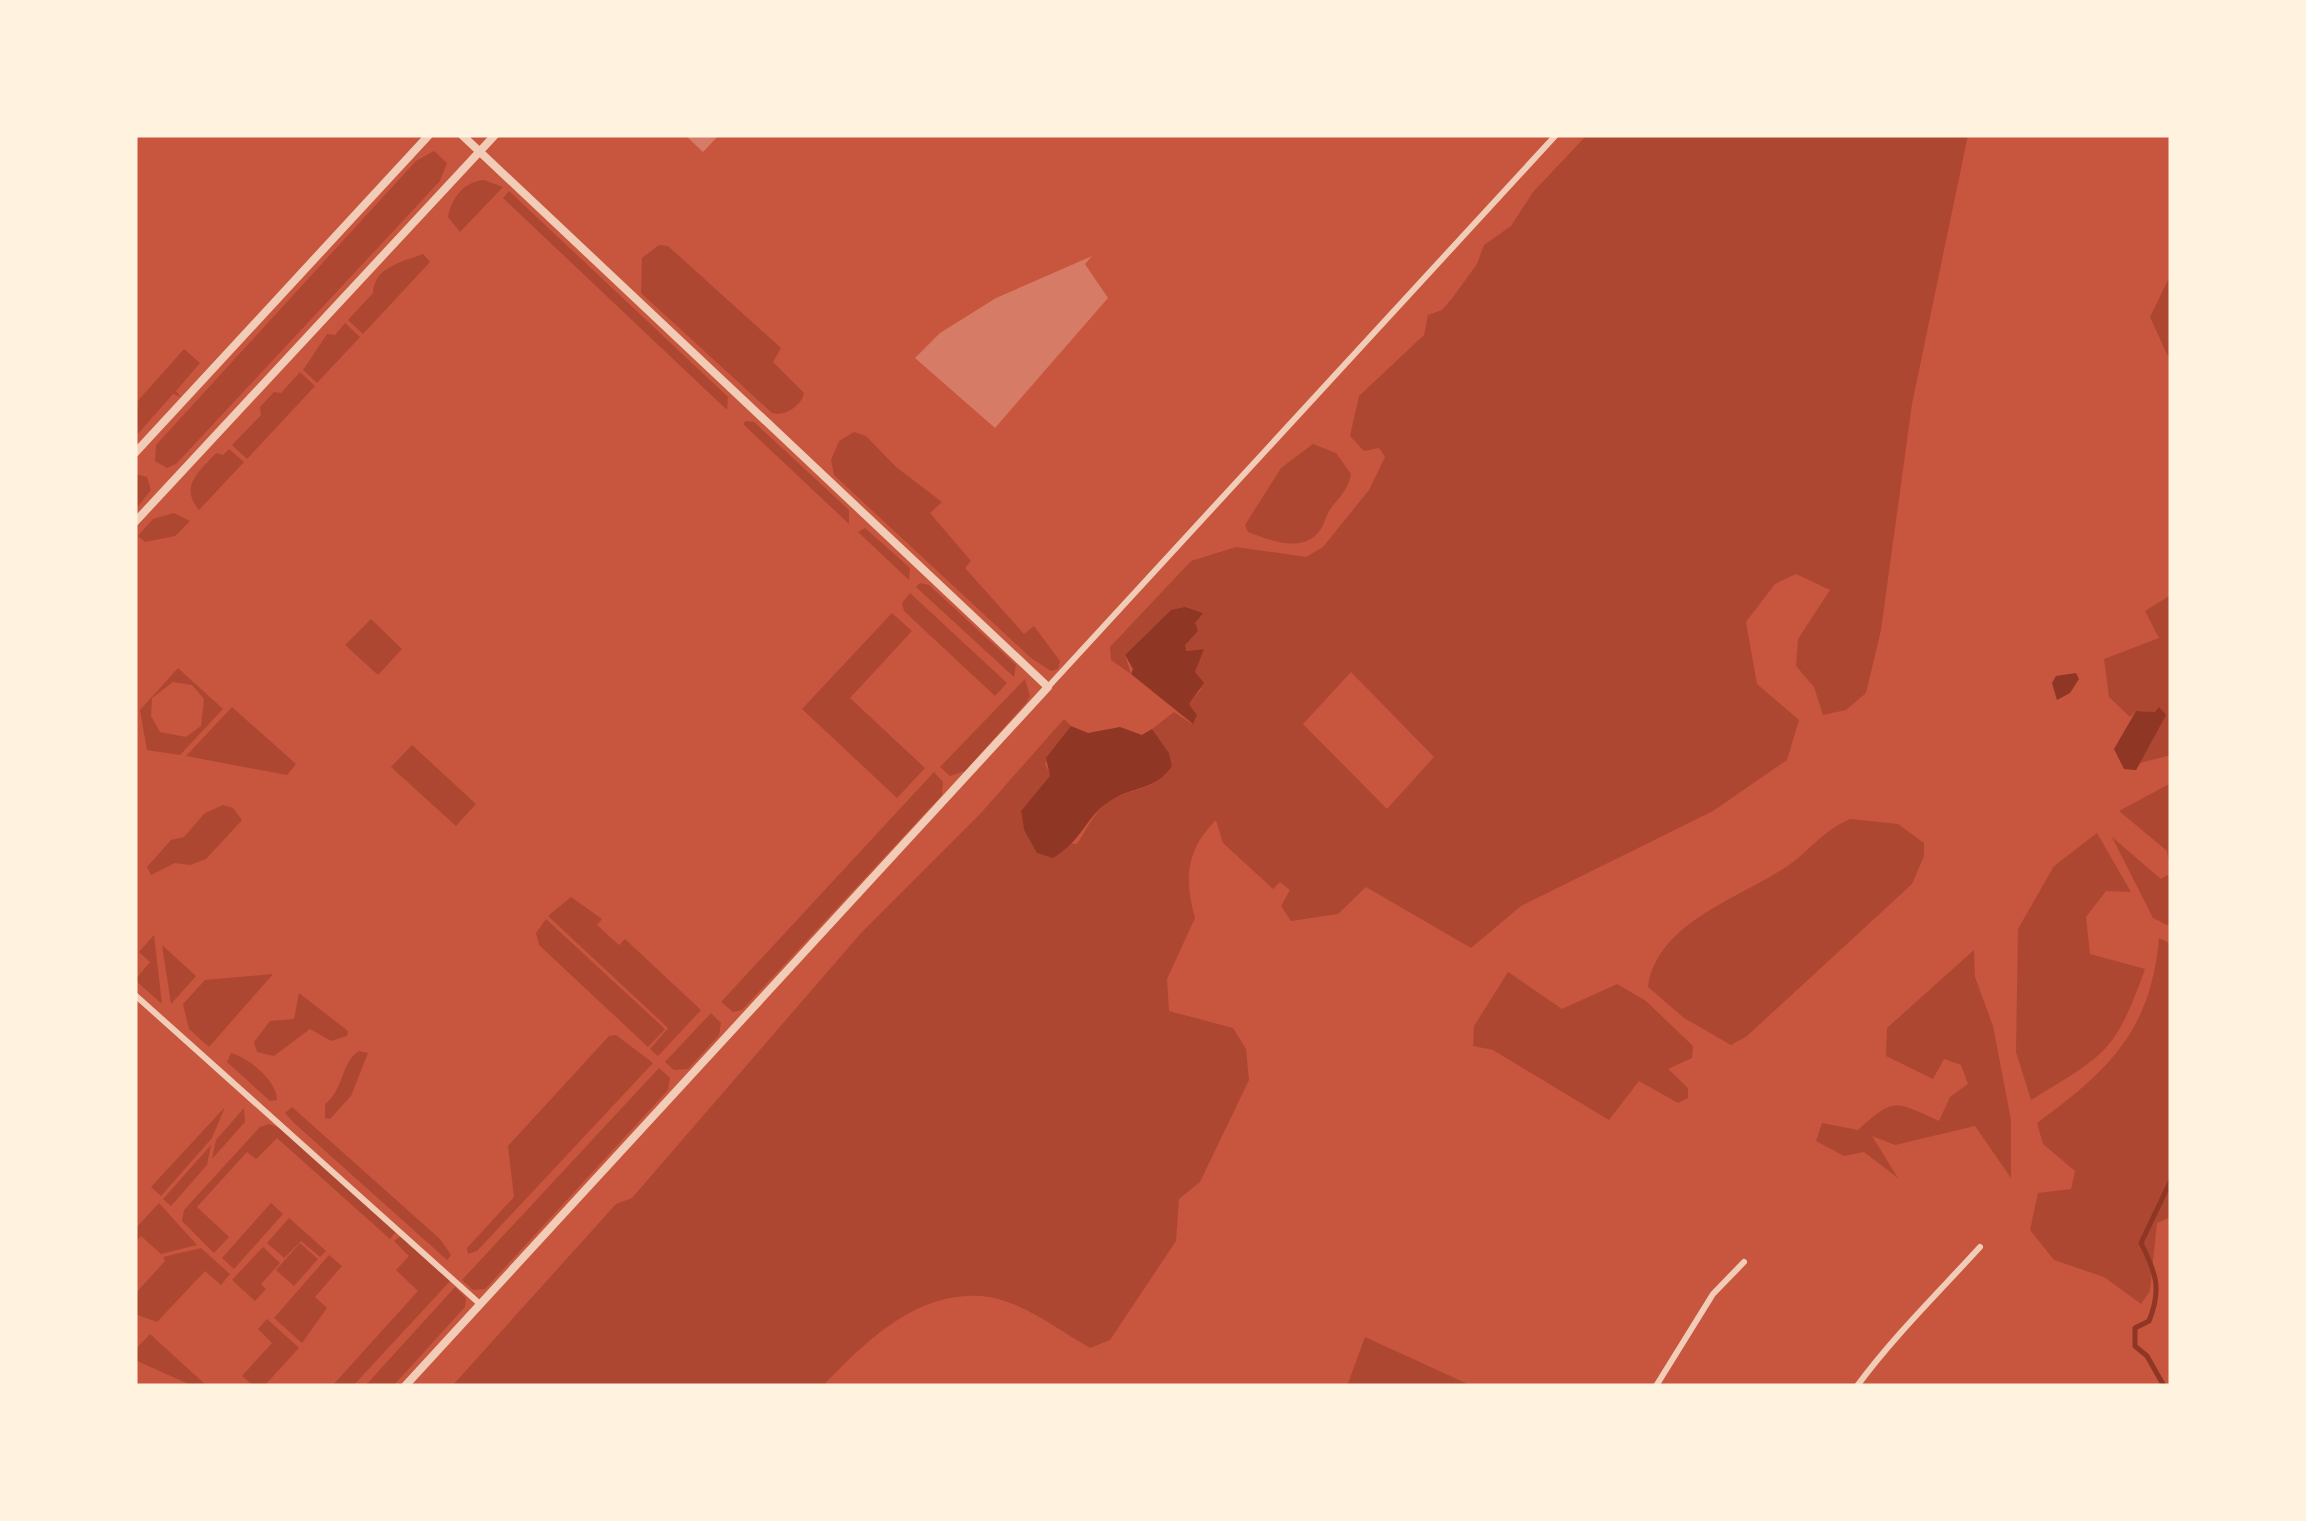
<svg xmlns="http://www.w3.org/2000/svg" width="2306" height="1521" font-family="Commissioner,sans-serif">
  <rect width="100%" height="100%" fill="#c8553d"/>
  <path fill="#ae4732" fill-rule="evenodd" d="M1587,135H1968L1912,404L1881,630L1866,693L1846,710L1823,715L1814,687L1796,666L1798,639L1830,590L1796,574L1775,584L1746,622L1757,684L1799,720L1787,760L1713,811L1521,906L1471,948L1366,887L1338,914L1291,921L1281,906L1290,890L1280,882L1273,889L1223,843L1216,820C1186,850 1184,879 1195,918L1167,979L1169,1011L1233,1028L1246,1049L1249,1080L1200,1182L1179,1199L1176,1241L1110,1340L1090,1348C1058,1330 1017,1297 979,1296C914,1293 864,1343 823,1386H452L616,1204L632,1198L861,933L981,813L1064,719L1071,726L1045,764L1051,776L1021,812L1024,830L1032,841L1077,844C1087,829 1095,810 1111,800C1134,787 1156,791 1172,766L1169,753L1152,729L1174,712L1192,724L1197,715L1189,704L1201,689L1194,672L1203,649L1185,651L1184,645L1198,631L1171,610L1125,655L1131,674L1111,660L1110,647L1191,561L1236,547L1306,557L1323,547L1369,490L1385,457L1379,448L1364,451L1350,436L1359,396L1424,335L1428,315L1442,310L1453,297L1477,264L1484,245L1511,226L1533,192ZM1351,672L1434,757L1387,809L1303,724Z
    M434,151L447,163L440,181L176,464L167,468L155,461L156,445L416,161Z
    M484,180L503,187L460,232L448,217C452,198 463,182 484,180Z
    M509,191L728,397L727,410L503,198Z
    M659,245L668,246L781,348L773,362L804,393C802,405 785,417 772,413L641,293L642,258Z
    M423,254L430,262L363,334L348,320L373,293C374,267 402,262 423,254Z
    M2171,274V363L2150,317Z
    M345,323L360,337L317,383L303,370L327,334L335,335Z
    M184,349L200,363L176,391L181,397L173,394L135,437V404Z
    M300,372L315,386L247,459L232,445L261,415L260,407L274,392L281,393Z
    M746,421L754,422L849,510V524L743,424Z
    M854,432L866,436L896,467L942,502L930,513L971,561L965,568L1024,634L1034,626L1060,661L1058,669L1051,671L1031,658L834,475L831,460L839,441Z
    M1313,444L1336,453L1351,474C1348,490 1340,496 1331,508C1326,514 1325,523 1321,529C1303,555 1270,540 1248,532L1245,525L1281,468Z
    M229,449L244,462L199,510C179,486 199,472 216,453L223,455Z
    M135,474L147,477L151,490L135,510Z
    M174,513L190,521L175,536L145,542L138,536L153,519Z
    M865,528L910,568L909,580L858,532Z
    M920,583L929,585L1016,665L1014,677L916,587Z
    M910,593L1007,683L995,696L904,611L902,603Z
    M2171,595V755L2140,763L2150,743L2155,712L2136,711L2130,717L2109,697L2104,659L2159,638L2145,611Z
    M892,613L912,631L850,698L925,768L897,798L802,709Z
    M371,619L402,649L378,675L345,645Z
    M178,668L223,709L180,755L147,750L140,710ZM173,682L192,685L204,699L201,726L186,737L160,732L151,716L152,698Z
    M1025,679L1030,696L1026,703L965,771L950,776L940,767Z
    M232,707L296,764L287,775L186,756Z
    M412,745L476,804L456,826L391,767Z
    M934,772L943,782L942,795L742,1010L733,1012L721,1002Z
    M2171,783V927L2153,918L2112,837L2161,879L2171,873L2167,851L2119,811Z
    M223,805L233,808L242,820L206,859L190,865L175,863L151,875L147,867L171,840L184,837L205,813Z
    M1850,819L1898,824L1924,843V856L1912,884L1747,1036L1731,1045L1684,1018L1648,987C1657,922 1741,898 1789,865C1811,849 1824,830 1850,819Z
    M2097,833L2131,892L2106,891L2086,917L2090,954L2145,969C2115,1053 2106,1054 2031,1100L2016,1052L2018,929L2054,866Z
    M571,897L602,919L597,925L619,945L625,939L701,1010L658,1056L650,1049L668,1028L548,916Z
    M546,919L665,1029L648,1047L539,945L536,933Z
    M154,935L162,1004L135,980L150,962L139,952Z
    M2159,938L2171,944V1217L2157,1223L2150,1291L2141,1304L2104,1277L2054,1260L2030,1230L2038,1193L2071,1189L2075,1171L2043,1144L2037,1123C2108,1071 2151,1031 2159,938Z
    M162,945L196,976L171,1004Z
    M1974,950L1975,977L1993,1026L2011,1120V1178L1975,1126L1895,1145L1872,1136L1898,1178L1864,1152L1844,1156L1816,1141L1822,1123L1858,1130C1895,1096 1896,1102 1939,1121L1950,1097L1968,1084L1961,1065L1944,1059L1933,1079L1886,1056L1887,1028Z
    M1508,972L1562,1009L1617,984L1646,1001L1693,1046L1692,1058L1668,1069L1688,1088V1098L1678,1103L1639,1081L1609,1120L1493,1050L1473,1046L1474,1026Z
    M273,974L209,1047L189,1029L183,1004L205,980Z
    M299,993L348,1031L347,1036L331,1041L310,1029L274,1056L257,1052L254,1042L270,1021L294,1019Z
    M711,1013L721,1023L719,1035L688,1069L674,1070L665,1062Z
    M616,1035L653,1063L477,1251L468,1254L467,1248L514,1197L508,1146L609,1036Z
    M359,1051L368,1053L351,1096L330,1119L325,1118V1104C344,1090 341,1062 359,1051Z
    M231,1053C249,1058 277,1081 277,1100L270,1101L227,1062Z
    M659,1068L670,1078L668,1090L485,1289L473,1290L462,1280Z
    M225,1107L212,1138L161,1196L151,1187Z
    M292,1107L440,1239L451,1255L447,1260L294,1123L285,1113Z
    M244,1108L245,1122L212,1159L216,1140Z
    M269,1124L280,1128L396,1232L390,1239L277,1138L256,1159L247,1152L197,1207L229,1237L214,1253L182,1221L184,1210L260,1127Z
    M211,1145L207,1165L171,1206L163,1199Z
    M159,1203L197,1245L161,1254L141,1236L135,1242V1229Z
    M271,1203L283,1214L234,1269L222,1258Z
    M289,1218L326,1251L320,1257L301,1241L284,1258L267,1243Z
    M401,1236L451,1280L353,1386H332L418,1291L396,1270L409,1256L394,1241Z
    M300,1243L318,1259L294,1286L276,1270Z
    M263,1247L280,1263L261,1284L266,1289L255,1301L232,1280Z
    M201,1248L230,1274L221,1285L205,1271L157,1322L135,1314V1294L165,1261L163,1257Z
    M329,1255L342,1266L315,1297L327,1308L302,1343L274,1318Z
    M455,1287L466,1298L465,1307L393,1386H365Z
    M267,1319L299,1348L264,1386H254L242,1376L272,1343L258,1329Z
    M150,1334L207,1386H193L135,1360V1350Z
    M1365,1337L1472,1386H1347Z"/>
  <path fill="#8f3625" d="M1185,607L1203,613L1195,623L1198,631L1185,645L1186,651L1204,649L1195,672L1204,683L1189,704L1197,715L1193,724L1131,674L1133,669L1125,655L1171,610Z
    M2076,673L2079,679L2070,693L2057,700L2052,683L2056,676Z
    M2159,707L2166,715L2140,763L2136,770L2124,769L2114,749L2136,711L2155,712Z
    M1071,726L1088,733L1120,727L1142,735L1152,729L1169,753L1172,766C1156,791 1132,786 1110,801C1086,816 1084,839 1053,858L1037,853L1024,830L1021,811L1050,776L1046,758Z"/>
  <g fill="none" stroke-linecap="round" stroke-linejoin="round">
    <path stroke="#8f3625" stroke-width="5" d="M2164,1386L2147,1356L2135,1346V1328L2149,1321C2162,1289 2156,1273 2141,1243L2171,1180"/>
  </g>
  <path fill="#d67c66" d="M685,135H719L703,152Z
    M1092,256L1085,264L1108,298L995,428L915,358L940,333L996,298Z"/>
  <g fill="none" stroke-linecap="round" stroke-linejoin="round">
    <path stroke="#f1ccb7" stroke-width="6" d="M1048,687L1556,135
      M135,995L480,1304
      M1656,1386L1713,1294L1744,1262
      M1857,1386C1894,1336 1938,1293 1980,1247"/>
    <path stroke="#f1ccb7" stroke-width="8" d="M135,453L429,135
      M135,522L495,135
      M405,1386L1048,687L462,135"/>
  </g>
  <rect width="2306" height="1521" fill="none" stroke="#fff3e0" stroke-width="275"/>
</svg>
